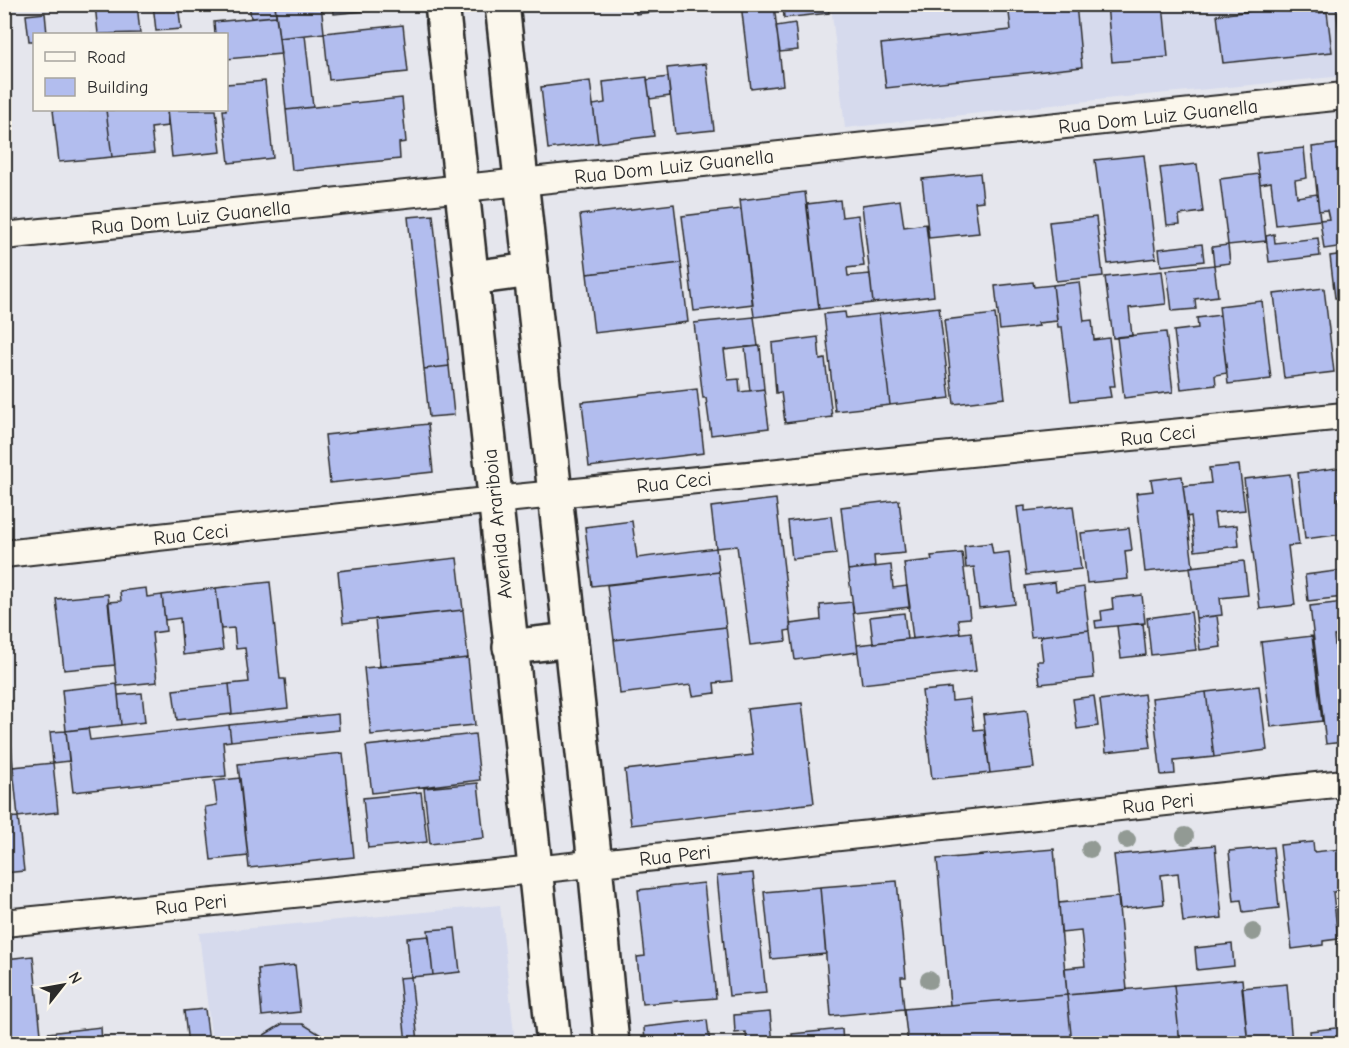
<svg xmlns="http://www.w3.org/2000/svg" width="1349" height="1048" font-family="'Comic Neue',sans-serif">
  <rect width="100%" height="100%" fill="#e5e6ed"/>
  <filter id="ink" filterUnits="userSpaceOnUse"><feTurbulence type="fractalNoise" baseFrequency=".0167" numOctaves="2"/><feDisplacementMap in="SourceGraphic" scale="12" xChannelSelector="R" yChannelSelector="G"/><feConvolveMatrix kernelMatrix="1 2 1 2 8 2 1 2 1" color-interpolation-filters="sRGB"/></filter>
  <g filter="url(#ink)">
    <path fill="#d6daed" d="M831,5H1344V76L1115,98L845,128Z
      M500,905L515,1043H212L199,933Z"/>
    <path fill="#b2bdee" stroke="#2b2b2b" stroke-width="1.5" d="M95,4H137L140,33L98,34Z
      M153,4H178L181,29L156,31Z
      M249,4H275L276,16L251,18Z
      M275,4H321L324,33L279,38Z
      M333,4H385V9L334,14Z
      M635,4H660V11L636,14Z
      M741,4H774L783,85L751,89Z
      M783,4H828L829,13L784,18Z
      M1008,4H1076L1082,67L886,88L881,44L1011,30Z
      M1107,4H1163L1168,57L1112,62Z
      M1316,4L1317,13L1327,12L1332,52L1223,63L1217,15Z
      M1336,4H1344V51L1341,52Z
      M45,13L47,34H34V41H29L26,15Z
      M276,16L281,54L226,59V34H215L214,22Z
      M795,23L798,50L780,52L776,26Z
      M403,25L408,72L329,80L324,33Z
      M305,35L313,107L286,110L279,38Z
      M706,64L714,130L675,134L667,68Z
      M647,77L654,136L598,143L593,105L605,103L603,82Z
      M668,77L670,96L650,99L647,80Z
      M265,81L273,158L229,163L223,110H226V84Z
      M590,81L598,143L548,149L541,87Z
      M402,98L406,142L399,143L400,159L292,170L286,110Z
      M53,110H106L112,157L59,162Z
      M106,110H167L168,126L151,128L154,153L112,157Z
      M167,110H216L221,152L172,157Z
      M1344,143V246L1324,249L1320,220L1329,219L1327,210L1319,211L1312,147Z
      M1304,148L1307,178L1295,180L1297,197L1317,194L1320,220L1276,225L1271,182L1260,184L1256,153Z
      M1144,155L1156,258L1108,264L1095,160Z
      M1197,164L1203,212L1179,215L1180,224L1167,225L1160,168Z
      M980,173L983,201L975,202L979,233L929,238L922,179Z
      M1259,174L1266,241L1228,245L1220,179Z
      M805,192L819,309L754,317L740,200Z
      M840,200L842,217L858,215L864,266L847,268L848,276L870,274L873,303L819,309L807,204Z
      M900,200L904,227L926,224L934,296L873,303L862,205Z
      M674,204L681,263L587,274L580,215Z
      M741,209L753,304L694,311L682,216Z
      M433,215L449,366L424,369L408,217Z
      M1096,217L1103,276L1056,281L1049,222Z
      M1274,234L1275,243L1318,238L1320,256L1269,262L1266,236Z
      M1202,244L1204,261L1161,266L1159,249Z
      M1228,245L1230,263L1214,265L1212,247Z
      M1344,254V328L1340,298H1335L1330,256Z
      M681,263L688,322L594,333L587,274Z
      M1214,265L1218,296L1195,299L1196,309L1172,311L1167,270Z
      M1162,271L1166,304L1129,308L1132,336L1113,338L1105,277Z
      M1033,282L1034,287L1053,285L1057,321L1038,323L1039,326L1000,330L995,286Z
      M1079,282L1084,321L1092,320L1094,340L1109,338L1115,386H1109L1111,397L1071,401L1062,327H1058L1053,285Z
      M1324,288L1334,372L1284,378L1274,294Z
      M1262,301L1271,379L1228,384L1219,306Z
      M939,307L950,398L890,405L879,314Z
      M845,312L846,318L879,314L890,405L835,411L824,314Z
      M995,314L1005,398L954,404L944,320Z
      M1220,315L1227,373L1215,375L1216,385L1181,389L1174,331L1198,328L1197,318Z
      M754,317L758,346L724,350L728,380L739,379L740,392L764,389L769,428L711,435L706,398H703L694,323Z
      M1166,332L1173,392L1124,398L1117,337Z
      M818,337L820,360L825,359L832,417L785,423L781,392L776,393L772,343Z
      M760,346L764,389L750,391L745,347Z
      M449,366L454,415L429,417L424,369Z
      M697,389L704,453L589,467L582,402Z
      M428,424L433,472L330,483L325,435Z
      M1239,465L1245,510L1214,513L1216,527L1237,525L1239,546L1195,551L1191,516L1187,517L1183,486L1211,483L1209,468Z
      M1344,467V497L1338,498L1343,534L1305,539L1298,473Z
      M1290,474L1299,545L1288,546L1295,605L1260,609L1244,479Z
      M1182,476L1193,567L1145,572L1136,493L1153,491L1151,480Z
      M776,499L791,630L785,631L786,641L750,645L737,546L716,548L711,507Z
      M899,500L905,553L874,556L875,567L848,570L841,507Z
      M1025,506V511L1073,506L1081,569L1026,575L1017,507Z
      M831,516L836,554L792,559L788,521Z
      M632,521L637,558L716,548L719,572L592,586L585,527Z
      M1129,528L1132,550L1125,551L1128,579L1087,583L1081,533Z
      M991,543L993,554L1009,552L1015,604L979,608L974,567L966,568L964,546Z
      M962,553L970,618L958,619L960,633L913,639L904,563L932,560L931,556Z
      M457,558L463,610L343,623L338,571Z
      M1244,561L1248,595L1220,598L1222,615L1196,618L1190,567Z
      M891,565L893,588L907,586L910,607L854,613L848,570Z
      M1344,570V597L1308,601L1305,575Z
      M719,572L726,627L614,640L607,585Z
      M270,582L280,679H285L288,708L232,714L229,684L249,682L245,648L236,649L234,628L221,629L216,588Z
      M1055,582L1056,591L1084,587L1089,630L1031,637L1025,586Z
      M146,588L147,597L162,595L166,631L152,633L157,682L117,686L108,602L121,601L120,591Z
      M216,588L223,650L183,655L180,618L165,620L162,595Z
      M108,594L115,665L64,670L56,599Z
      M1142,595L1145,623L1096,628L1095,621L1102,620L1101,611L1113,609L1112,598Z
      M852,602L858,652L795,660L790,624L821,620L820,605Z
      M1344,602V635L1334,636L1338,674L1344,673V742L1326,744L1310,606Z
      M463,610L468,658L380,667L375,619Z
      M1191,612L1196,650L1151,655L1147,618Z
      M904,613L907,639L873,643L870,617Z
      M1217,616L1221,647L1200,650L1196,618Z
      M1143,623L1146,655L1121,658L1117,626Z
      M726,627L732,681L714,683L715,693L693,696L691,685L620,694L614,640Z
      M1089,630L1094,678L1040,684L1037,661H1043L1040,636Z
      M971,632L976,671L862,684L857,645Z
      M1312,636L1322,721L1271,727L1261,642Z
      M468,658L475,725L371,735L364,668Z
      M4,683L11,742L4,743Z
      M117,684L121,725L66,731L62,690Z
      M229,684L232,714L177,720L173,690Z
      M1259,686L1267,750L1214,757L1206,692Z
      M951,688L952,701L970,699L974,730L984,729L990,773L932,779L922,691Z
      M1206,692L1214,757L1174,761L1175,774L1161,775L1152,698Z
      M142,693L145,722L121,725L118,695Z
      M1144,694L1151,747L1106,752L1100,700Z
      M1094,696L1098,726L1077,729L1073,699Z
      M802,703L814,803L631,825L625,770L753,755L747,709Z
      M1027,710L1034,768L990,773L983,715Z
      M338,714L339,730L231,741L229,725Z
      M229,725L231,741L223,742L226,776L73,792L66,731L88,728L90,740Z
      M66,731L69,761L53,763L50,732Z
      M475,734L480,780L372,793L366,746Z
      M11,742L13,767L4,768V743Z
      M343,753L354,857L249,868L238,764Z
      M53,763L58,812L18,817L13,767Z
      M240,778L248,856L211,860L205,807L217,805L214,781Z
      M478,783L484,838L430,844L424,788Z
      M421,792L427,842L368,848L363,798Z
      M18,817L24,871L4,873V818Z
      M1313,842L1314,852L1341,849L1344,891L1333,892L1338,939L1323,941V945L1292,949L1280,845Z
      M1215,845L1222,918L1183,922L1178,873L1161,875L1164,904L1120,909L1114,855Z
      M1273,847L1279,908L1243,912L1241,900L1234,901L1229,851Z
      M1054,849L1067,995L950,1005L937,859Z
      M753,873L766,993L729,996L717,876Z
      M897,881L906,977H901L904,1009L831,1016L820,887Z
      M704,883L716,998L642,1004L637,957L645,956L638,890Z
      M820,887L826,954L771,959L764,892Z
      M1118,897L1127,990L1067,995L1065,968L1085,966L1081,931L1061,933L1059,903Z
      M455,928L460,972L433,975L428,930Z
      M429,936L433,975L411,977L407,938Z
      M1232,944L1234,966L1197,970L1195,948Z
      M33,956L42,1044H4V988H9L5,959Z
      M295,965L300,1012L262,1016L258,969Z
      M411,977L418,1042L406,1043L399,978Z
      M1242,979L1248,1044H1180L1174,985Z
      M1287,984L1292,1044H1248L1242,988Z
      M1174,985L1180,1044H1072L1067,995Z
      M1067,995L1072,1044H908L904,1009Z
      M205,1009L209,1042L188,1044L184,1011Z
      M770,1012L773,1044H747L746,1032L735,1033L734,1015Z
      M707,1020L710,1044H645L644,1027Z
      M282,1024H303L321,1035L326,1044H259L264,1035Z
      M101,1027L102,1044H49L48,1033Z
      M1344,1027V1044H1311L1310,1031Z
      M842,1029L843,1044H793L792,1034Z"/>
    <g fill="none" stroke-linecap="round" stroke-linejoin="round">
      <g stroke="#2b2b2b" stroke-width="30">
        <path id="minor" d="M4,236L1344,96
          M4,554L495,500L1344,416
          M4,923L534,870L1344,783"/>
      </g>
      <g stroke="#2b2b2b" stroke-width="38">
        <path id="secondary" d="M442,4L554,1044
          M502,4L595,864L612,1044
          M471,278L531,270
          M510,647L571,640"/>
      </g>
      <use href="#minor" stroke="#fbf7ec" stroke-width="26"/>
      <use href="#secondary" stroke="#fbf7ec" stroke-width="33"/>
    </g>
    <g fill="#929a94">
      <circle cx="1185" cy="836" r="9"/>
      <circle cx="1127" cy="840" r="9"/>
      <circle cx="1090" cy="849" r="9"/>
      <circle cx="1253" cy="932" r="9"/>
      <circle cx="929" cy="980" r="9"/>
    </g>
  </g>
  <g text-anchor="middle" stroke-width="4.5" stroke-linejoin="round" paint-order="stroke">
    <g font-size="20" fill="#2b2b2b" stroke="#fbf7ec">
      <text transform="translate(1158 116) rotate(-6)" y="7">Rua Dom Luiz Guanella</text>
      <text transform="translate(674 166) rotate(-6)" y="7">Rua Dom Luiz Guanella</text>
      <text transform="translate(191 217) rotate(-6)" y="7">Rua Dom Luiz Guanella</text>
      <text transform="translate(1158 435) rotate(-6)" y="7">Rua Ceci</text>
      <text transform="translate(674 482) rotate(-6)" y="7">Rua Ceci</text>
      <text transform="translate(497 524) rotate(-96)" y="7">Avenida Arariboia</text>
      <text transform="translate(191 534) rotate(-6)" y="7">Rua Ceci</text>
      <text transform="translate(1158 803) rotate(-6)" y="7">Rua Peri</text>
      <text transform="translate(675 855) rotate(-6)" y="7">Rua Peri</text>
      <text transform="translate(191 904) rotate(-6)" y="7">Rua Peri</text>
    </g>
  </g>
  <rect width="1349" height="1048" fill="none" stroke="#fbf7ec" stroke-width="24"/>
  <rect x="12" y="12" width="1325" height="1024" fill="none" stroke="#2b2b2b" stroke-width="2" filter="url(#ink)"/>
  <rect x="33" y="33" width="195" height="78" fill="#fbf7ec" stroke="#a8a59f" stroke-width="1.5"/>
  <rect x="45" y="52" width="30" height="9" fill="#fbf7ec" stroke="#a8a59f" stroke-width="1.5"/>
  <text x="87" y="63" font-size="18" fill="#2b2b2b">Road</text>
  <rect x="45" y="78" width="30" height="18" fill="#b2bdee" stroke="#a8a59f" stroke-width="1.5"/>
  <text x="87" y="93" font-size="18" fill="#2b2b2b">Building</text>
  <g transform="translate(63 985) rotate(59)" stroke="#fbf7ec" stroke-width="4.5" paint-order="stroke">
  <path d="M0-4.5L10 22L0 15L-10 22Z" fill="#2b2b2b"/>
  <text y="-9" font-size="16" font-weight="bold" text-anchor="middle" fill="#2b2b2b">N</text>
  </g>
</svg>
